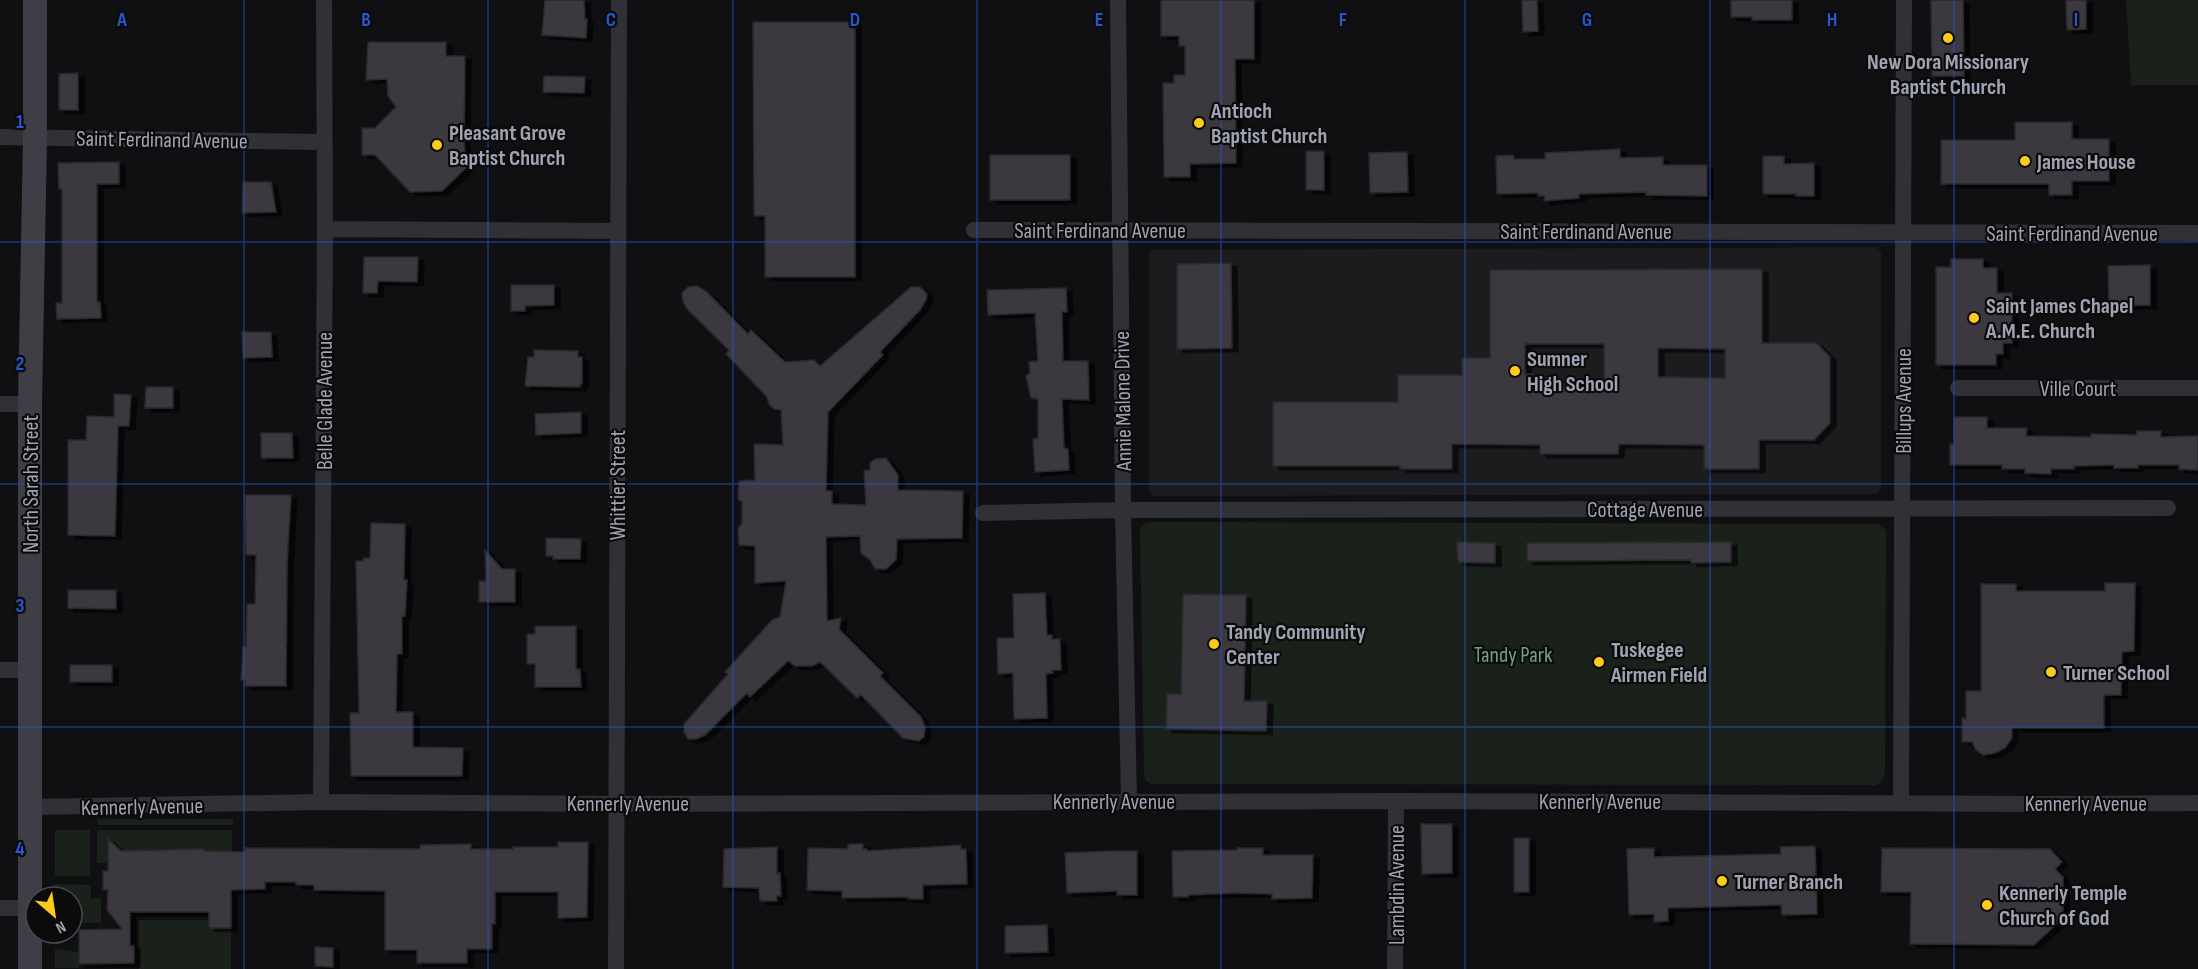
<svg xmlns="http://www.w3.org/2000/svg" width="2198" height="969" font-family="'Sofia Sans Condensed',sans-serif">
  <defs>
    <filter id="shadow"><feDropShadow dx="6" dy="3.5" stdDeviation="0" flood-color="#0009"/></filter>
  </defs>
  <rect width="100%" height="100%" fill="#100f11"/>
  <path fill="#1c1b1e" d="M1877,247L1881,252V489L1876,494L1154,496L1149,492V253L1152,250Z"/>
  <path fill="#1a211b" d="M2126,0H2198V85H2131Z
    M1155,522L1878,524L1886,530V535L1885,772C1883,780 1882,783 1875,785L1152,784L1145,780L1144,773L1140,531L1141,526L1146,523Z
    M97,819H233V825H98Z
    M55,830H90V876H55Z
    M97,830H232V852L205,851L203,849L121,851L118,848H112V863H97Z
    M54,884L91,885V899L101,898V923H72V897H54Z
    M139,920H209V928H231V969H139Z
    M55,949L79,952V968H55Z"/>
  <path fill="#3a393f" stroke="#2a292d" stroke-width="1.5" fill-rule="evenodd" filter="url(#shadow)" d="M545,0H584L585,19H587L586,38L542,35Z
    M1161,0H1254V59H1235L1236,163L1190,164V177H1164L1163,83H1174V75H1185V46H1179V36H1161Z
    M1522,0H1537L1538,31L1523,32Z
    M1731,0H1792V20H1752V17H1731Z
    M1931,0H1963L1964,76H1932Z
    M2066,0H2086V29L2067,30Z
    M753,22H855V277H765V216H754Z
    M368,42H446V56H465L464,140L466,168L442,191L410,192L375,155H362V128H375L396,107L388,96L387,79L366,80Z
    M78,73V110H59V74Z
    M544,76L585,77L584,93L543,92Z
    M2015,122H2072V139H2109V181H2072V195H2049V184H1941V140H2015Z
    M1620,149V158L1663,157V165H1707V196L1646,195V192L1579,194V198L1544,201L1545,196H1538V193L1497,194L1496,156L1513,155L1514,159H1545V153Z
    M1306,151H1324V190H1306Z
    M1407,152L1408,192L1370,193L1369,153Z
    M990,155H1070V200H990Z
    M1763,156H1784V164L1814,163V196H1796V194H1763Z
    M119,162V184H97V302H100L101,318L57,319L56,303H62V189H59L58,163Z
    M243,182H271L276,212L242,213Z
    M364,257H418L417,282L378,281L377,293H363Z
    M1951,259H1983V268H1997V293H2012V343H2003V354H1996V365H1936V267H1951Z
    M1231,263L1232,348L1177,349V264Z
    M2150,265V305L2109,306L2108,266Z
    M1762,269V343H1816L1830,357V423L1814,440H1759V469H1704V445L1619,444L1618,454H1540V445L1452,444V469H1400V466H1273V402H1398V375H1462V358H1490V270ZM1525,344H1604V384H1533V374H1525ZM1658,348L1725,349V378L1658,377Z
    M511,285H554V305L525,306V311H511Z
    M697,286L707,292L748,334L751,330L785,362L814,360L820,366L911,287H920L927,294L926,300L920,310L880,352L883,355L828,412L826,491H832V504L866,505L864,471L870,470V463L875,459L886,458L898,475V490L963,491L962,538L897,539L896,560L886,569H875L870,560L861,553L860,536L826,537L827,621L841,618L839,629L883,673L880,676L921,717L925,727L924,737L919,741L903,738L861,695L857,698L820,662L812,666H795L788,661L750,697L747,693L705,735L696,739H688L684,732V724L728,674L725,672L772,620L780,617L786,581L755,583V546L739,545L738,528L742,524V502L738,499L739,481L755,480L754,444L783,445L781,410L774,409L769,404L767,397L726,354L729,350L688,310L683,302L682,293L688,287Z
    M1066,288L1067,312H1062L1063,361H1088L1089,400L1062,399L1064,448L1068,449L1069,470L1035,472L1033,439L1038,438V399L1031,398L1026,376L1030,373L1029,362L1038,361L1035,313L988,315L987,290Z
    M242,332H271L272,357L243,358Z
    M534,350L578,351V357H582V384H580V387L525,386L528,357H534Z
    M146,387H173V408H145Z
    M114,394L131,395L129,426H118L115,536L68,535V440H86L87,416L114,417Z
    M581,412V433L536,435L535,414Z
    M1954,417H1987V428H2027L2026,436L2091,437V434L2136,435L2137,431H2161V437L2198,436V470L2179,469V465H2138V468H2114V465L2074,466V469H2051V474L2025,473V469H2002V465H1950V444H1954Z
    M261,433H292L293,458H261Z
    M245,495H291L287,564L286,686H245V680H241L243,647H246L247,604H255L256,555H246Z
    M371,523L405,524L404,580H407L405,616H402V654H397L396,712H413V747L463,748L462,776H351L350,713H359L356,561H363V558H370Z
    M546,538L581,539L580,559H553V556H546Z
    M1457,542L1495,543V563L1458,562Z
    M1731,542V562L1691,563V560L1527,561V543Z
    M485,550L502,569H515V602H479V581H486Z
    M2105,583H2135L2134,651L2122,652L2121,695H2104V728H2012V738L2005,748L1995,753L1983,755L1976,750L1972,742H1962V718L1966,719V691H1981V584H2016V591H2105Z
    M68,590H116V609L68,608Z
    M1045,593L1047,635H1052V639H1060L1061,670H1052L1053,673L1046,674L1047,718L1014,719L1013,673L998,674L997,638H1014L1013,594Z
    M1183,594L1246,595L1244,701H1267L1266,731L1166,729L1167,694H1181Z
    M535,626H576V669H580L581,687H535V664H527V634H535Z
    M70,665H112V682H70Z
    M1421,824H1452V873L1422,874Z
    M1514,838H1529V892H1514Z
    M108,839L121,851L203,849L205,851L245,852V848L420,849V845L471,844V849H513V847H558V842H588L587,917L558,918V892H495V924H492V949H467V963H417V950H385V891L314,890V885H296V882H265V889L231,890V928H209V912H130V946H134V963L79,964V930L122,929L107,910L108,890H103V871H108Z
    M848,844H863V849H867V851L961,845V849H966L967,884L923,885V899H908V897L842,898V891L807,890L808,848L848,849Z
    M1815,846L1817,914L1782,915L1781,905L1668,908V921L1654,922V914L1629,915L1627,849L1654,848V857L1781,854L1780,847Z
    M777,847V874L780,873L781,896H776L777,901H760L759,888L723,887L724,849Z
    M1237,848H1263V855H1313L1312,898L1272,899V894L1237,893L1188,895V897H1173L1172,851L1237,850Z
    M1882,848L2050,849L2062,862L2055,869L2063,877V918L2034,945L1910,944L1911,892H1881Z
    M1110,851H1137V895H1117V891L1067,893L1065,853Z
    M1047,925L1048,952L1005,953V926Z
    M315,947L333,948V967L315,966Z"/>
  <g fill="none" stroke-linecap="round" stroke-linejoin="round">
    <path stroke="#303136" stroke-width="16" d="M1118,0L1123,510L1129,801
      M0,137L323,142
      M325,229L617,231
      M974,230L2198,233
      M1958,388H2198
      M0,404H30
      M983,513L1123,510L2168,508
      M0,670H30
      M321,802L325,229L324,0
      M1901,802L1904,0
      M30,807L321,802L618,804L1396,801L2056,804L2198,803
      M0,908H29
      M616,969L619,0
      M1395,969L1396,801"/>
    <path stroke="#3e3f46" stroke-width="24" d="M30,969V404L35,138V0"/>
  </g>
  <path fill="none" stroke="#2a56d4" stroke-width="1.5" stroke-opacity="0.55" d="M244,0V969M488,0V969M733,0V969M977,0V969M1221,0V969M1465,0V969M1710,0V969M1954,0V969M0,242H2198M0,484H2198M0,727H2198"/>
  <g fill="#fdca1b" stroke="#0b0b0c" stroke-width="2">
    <circle cx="1948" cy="38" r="6"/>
    <circle cx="1199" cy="123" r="6"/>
    <circle cx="437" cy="145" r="6"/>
    <circle cx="2025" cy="161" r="6"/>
    <circle cx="1974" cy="318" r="6"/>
    <circle cx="1515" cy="371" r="6"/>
    <circle cx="1214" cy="644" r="6"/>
    <circle cx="1599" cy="662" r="6"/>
    <circle cx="2051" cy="672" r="6"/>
    <circle cx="1722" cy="881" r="6"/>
    <circle cx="1987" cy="905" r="6"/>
  </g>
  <g text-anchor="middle" stroke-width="4.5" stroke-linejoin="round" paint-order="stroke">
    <g font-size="22" font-weight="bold" fill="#a0a3b3" stroke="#0b0b0c" text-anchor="start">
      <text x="1948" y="69" text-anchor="middle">New Dora Missionary<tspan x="1948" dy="25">Baptist Church</tspan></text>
      <text x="1211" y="118">Antioch<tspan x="1211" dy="25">Baptist Church</tspan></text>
      <text x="449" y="140">Pleasant Grove<tspan x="449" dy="25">Baptist Church</tspan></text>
      <text x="2037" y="169">James House</text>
      <text x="1986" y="313">Saint James Chapel<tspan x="1986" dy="25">A.M.E. Church</tspan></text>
      <text x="1527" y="366">Sumner<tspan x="1527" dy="25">High School</tspan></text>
      <text x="1226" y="639">Tandy Community<tspan x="1226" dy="25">Center</tspan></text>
      <text x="1611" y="657">Tuskegee<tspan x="1611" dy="25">Airmen Field</tspan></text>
      <text x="2063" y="680">Turner School</text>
      <text x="1734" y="889">Turner Branch</text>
      <text x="1999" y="900">Kennerly Temple<tspan x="1999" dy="25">Church of God</tspan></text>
    </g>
    <g font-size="22" fill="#a0a3b3" stroke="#0b0b0c">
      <text transform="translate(162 139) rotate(1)" y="8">Saint Ferdinand Avenue</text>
      <text x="1100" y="238">Saint Ferdinand Avenue</text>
      <text x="1586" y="239">Saint Ferdinand Avenue</text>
      <text x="2072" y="241">Saint Ferdinand Avenue</text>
      <text x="2078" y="396">Ville Court</text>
      <text transform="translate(324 401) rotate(-90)" y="8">Belle Glade Avenue</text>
      <text transform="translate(1122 401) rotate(-91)" y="8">Annie Malone Drive</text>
      <text transform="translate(1903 401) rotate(-90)" y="8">Billups Avenue</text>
      <text transform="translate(30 484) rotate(-90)" y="8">North Sarah Street</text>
      <text transform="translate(617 485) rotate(-90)" y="8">Whittier Street</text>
      <text x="1645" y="517">Cottage Avenue</text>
      <text x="1114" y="809">Kennerly Avenue</text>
      <text x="1600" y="809">Kennerly Avenue</text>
      <text x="628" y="811">Kennerly Avenue</text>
      <text x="2086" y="811">Kennerly Avenue</text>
      <text transform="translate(142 806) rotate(-1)" y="8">Kennerly Avenue</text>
      <text transform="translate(1396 885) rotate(-90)" y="8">Lambdin Avenue</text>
    </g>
    <g font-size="22" fill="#75a07c" stroke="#0b0b0c">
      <text x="1513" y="662">Tandy Park</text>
    </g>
  </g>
  <g font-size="20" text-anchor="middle" font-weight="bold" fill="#2a56d4" stroke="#0b0b0c" stroke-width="4.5" stroke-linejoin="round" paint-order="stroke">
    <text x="122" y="26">A</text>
    <text x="366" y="26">B</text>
    <text x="611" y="26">C</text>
    <text x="855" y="26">D</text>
    <text x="1099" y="26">E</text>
    <text x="1343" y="26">F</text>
    <text x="1587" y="26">G</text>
    <text x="1832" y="26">H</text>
    <text x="2076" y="26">I</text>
    <text x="20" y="128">1</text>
    <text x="20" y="370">2</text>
    <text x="20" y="612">3</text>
    <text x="20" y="855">4</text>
  </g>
  <g transform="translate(54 915) rotate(151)"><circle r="28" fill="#0b0b0c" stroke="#47484f" stroke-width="1.5"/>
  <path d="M0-4.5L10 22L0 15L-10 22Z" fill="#fdca1b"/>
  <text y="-9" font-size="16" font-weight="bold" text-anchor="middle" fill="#a0a3b3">N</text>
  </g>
</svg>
